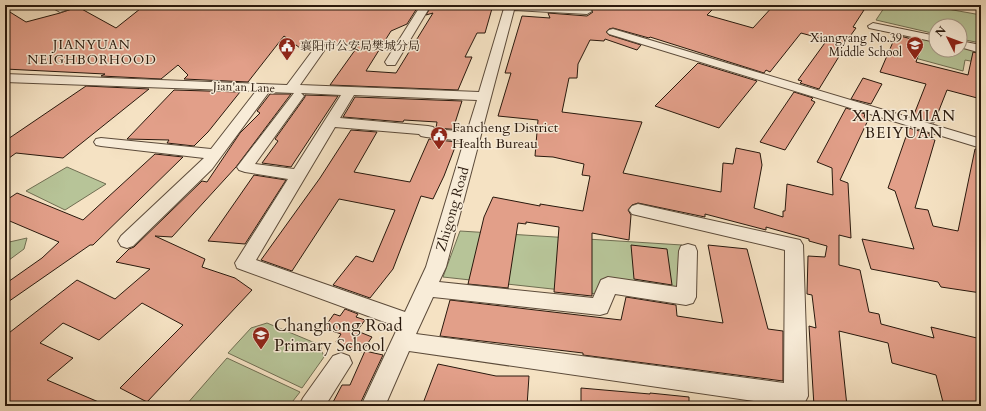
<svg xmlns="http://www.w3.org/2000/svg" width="986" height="411" font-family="Cardo,'Noto Serif SC',serif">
  <rect width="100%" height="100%" fill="#f5e2c3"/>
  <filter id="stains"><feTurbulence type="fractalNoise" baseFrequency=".005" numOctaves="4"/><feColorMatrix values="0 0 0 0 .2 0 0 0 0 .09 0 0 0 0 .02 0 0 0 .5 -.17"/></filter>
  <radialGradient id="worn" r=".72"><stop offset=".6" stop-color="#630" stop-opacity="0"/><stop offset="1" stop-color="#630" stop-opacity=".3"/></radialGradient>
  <path fill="#b7c498" stroke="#706e52" d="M886,5H925L981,15V43L960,39V26H936V34L876,20Z
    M921,35L936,39V50H960V44L981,49V63L965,60L963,71L915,58Z
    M67,167L106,184L65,210L26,191Z
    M460,231L682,245L678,291L598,294L443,277Z
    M27,238L24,249L5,263V243Z
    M267,323L320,345L324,357L302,388L228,353L251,328Z
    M227,358L300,392L289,406L186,405Z"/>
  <path fill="#e29f89" stroke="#29190d" d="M145,5H419L407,24L391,31L366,71L396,73L433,13L426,15L432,5H493L485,33H477L465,57H472L458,90L330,85L358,46L309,44L304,51L284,36L248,82L184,79L188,75L178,65L161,79L101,76L105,74L5,69V9L26,22L60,13L78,7L116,28Z
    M546,5H717L707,15L753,28L774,5H844L864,10L853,27L856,28L840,50H843L819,89L800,83L802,81L798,80L827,40L801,33L770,72L766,70L764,73L650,37L649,38L613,28L609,29L606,32L609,35L641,45L637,50L605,39L604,41L590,40L578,64L577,78H569L562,112L642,122L623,173L721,192L723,163L733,164L736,148L760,153L762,165L754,208L783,217V211H785L787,184L833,195L832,168L817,162L846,108L865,114L864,117L869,118L840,180L848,183L851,238L839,235V265L860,270L869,312L879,314L881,324L934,338L931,327L981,339V406H944L936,375L892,363L888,343L839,331L847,406H814L809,326L816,328L812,295L807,294L808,256L825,257L827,246L809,241V239L766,227V230L705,214V217L638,203L632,205L628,210L631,215L629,240L592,233V296L554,292L559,227L526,222V224L518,223L508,288L468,284L484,217L493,197L540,206V204L583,211L590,176L582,175L584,164L553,157L535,156L538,120L498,116L511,73H505L522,16L550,18L548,13L587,16L593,12L587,6Z
    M896,35L912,39L911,41L922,44L916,62L968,75L973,52L981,54V99L947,90L934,123L913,117L926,84L880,72Z
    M698,63L757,81L719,128L655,106Z
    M863,78L882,84L871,104L851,99Z
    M86,86L149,89L63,158L16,153L5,161V141Z
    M174,90L240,92L208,132L194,146L167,143L169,140L127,139Z
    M794,92L813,98L811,100L815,102L785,150L760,142Z
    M270,94H291L236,167L172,237L155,236L205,259L202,267L235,278L252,290L147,402L120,388L183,325L142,303L99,340L63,323L40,343L73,358L47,380L108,406H5V336L77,280L115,299L150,269L116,262L129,249L134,247L202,181L207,182L240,133L260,113L257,111Z
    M305,95L338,96L291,167L262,163L278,141L275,139L305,97Z
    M355,97L462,101L454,126L463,127L462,130L436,128L437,122L404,120L403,122L343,117Z
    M909,128L930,134L929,138L935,140L915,208L928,210L933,226L958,231L975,149H981V293L941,287L938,282L871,269L862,239L914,249L895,191L888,188Z
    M351,130L377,132L354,172L410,182L429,139L457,142L444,176L433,199L421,196L393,269L370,298L333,285L356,256L373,262L395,210L339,199L292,271L261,260L320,178Z
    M155,154L183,157L93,245H90L5,304V284L42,258L59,242L5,219V201L17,193L83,220Z
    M254,175L286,180L245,244L208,241Z
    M631,245L667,249L672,285L634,279Z
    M708,245L747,249L768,329L783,331V381L583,355V353L440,336L450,300L621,320L626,297L676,305L677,316L723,323Z
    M345,309L358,314L356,317L365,320L357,331L372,337L362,352L336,342L341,334L324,328L334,314L340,316Z
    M365,351L383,355L359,406H331L342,385H350Z
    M438,364L496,376H529L527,406H422Z
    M581,388L650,394V393L689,397V406H581Z"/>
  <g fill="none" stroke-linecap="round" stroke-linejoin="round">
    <g stroke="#5c4b3a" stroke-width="2">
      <path id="minor" d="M48,5H76L75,7L60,12Z
        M421,5H431L395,65H387L385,62Z
        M505,5L587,8L592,11L587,14L514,10L446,267L439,282L593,298L601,280L608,277L677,287L679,251L681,246L688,244L695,246L697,251L696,297L693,303L686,305L615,294L607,313L600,315L433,297L416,334L784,383L785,250L632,214L629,210L632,206L638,204L800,240L803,245L808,396L804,404L799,406H789L409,351L385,406H361L398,327L237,268L235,263L288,179L245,172L239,170L237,167L294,93L269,92L212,169L133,246L127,248L121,246L118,241L121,236L204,158L101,146L96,145L94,142L96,139L101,138L211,149L256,91L5,82V74L287,85L316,46H324L326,48L300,85L479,92ZM301,93L341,95L294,169L255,164L304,96ZM354,95L477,100L467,132L435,129L433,127L428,126L340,118ZM335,127L419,134L421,136L426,137L464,141L426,267L405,312L256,260Z
        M873,23L936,36V42L869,28L868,26Z
        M613,29L981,139V148L609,34L607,32L609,30Z
        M960,41L981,45V53L960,47Z
        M341,353L349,356L352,363L325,406H299L303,398L333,356Z"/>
    </g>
    <use href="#minor" fill="#f8ecd8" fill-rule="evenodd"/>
  </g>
  <defs>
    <g id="school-pin" transform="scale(0.9)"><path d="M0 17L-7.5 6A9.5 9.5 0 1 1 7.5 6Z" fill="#8f2418" stroke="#f8ecd8"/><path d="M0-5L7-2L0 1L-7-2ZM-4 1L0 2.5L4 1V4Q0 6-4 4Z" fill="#fff"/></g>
    <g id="civic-pin" transform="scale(0.9)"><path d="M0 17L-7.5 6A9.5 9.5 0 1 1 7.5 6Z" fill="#8f2418" stroke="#f8ecd8"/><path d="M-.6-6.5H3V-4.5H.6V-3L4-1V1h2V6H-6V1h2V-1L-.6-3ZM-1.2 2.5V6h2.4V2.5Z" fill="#fff"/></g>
    <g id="university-pin" transform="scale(0.9)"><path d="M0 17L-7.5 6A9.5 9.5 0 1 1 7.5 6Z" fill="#8f2418" stroke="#f8ecd8"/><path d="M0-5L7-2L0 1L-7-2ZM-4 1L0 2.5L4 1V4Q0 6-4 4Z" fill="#fff"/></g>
  </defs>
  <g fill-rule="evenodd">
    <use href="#school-pin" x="915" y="45"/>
    <use href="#civic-pin" x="287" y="46"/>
    <use href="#civic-pin" x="439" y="135"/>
    <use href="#university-pin" x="261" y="335"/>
  </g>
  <g text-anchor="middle" stroke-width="3" stroke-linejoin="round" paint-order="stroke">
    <g font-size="12" fill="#29190d" stroke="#f8ecd8" text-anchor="end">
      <text x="902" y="42">Xiangyang No.39<tspan x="902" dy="14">Middle School</tspan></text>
      <text x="300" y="50" text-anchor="start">襄阳市公安局樊城分局</text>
    </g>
    <g font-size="12" fill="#29190d" stroke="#f8ecd8">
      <text transform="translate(244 87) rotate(2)" y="4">Jian'an Lane</text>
    </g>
    <g font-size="13" letter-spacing="1" fill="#29190d" stroke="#f8ecd8">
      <text x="92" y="49">JIANYUAN<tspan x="92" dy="15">NEIGHBORHOOD</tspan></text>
    </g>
    <g font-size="14" fill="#29190d" stroke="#f8ecd8" text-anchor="start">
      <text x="452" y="132">Fancheng District<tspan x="452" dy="16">Health Bureau</tspan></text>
    </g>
    <g font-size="14" fill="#29190d" stroke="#f8ecd8">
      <text transform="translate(452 209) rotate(-74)" y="5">Zhigong Road</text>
    </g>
    <g font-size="15" letter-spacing="1" fill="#29190d" stroke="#f8ecd8">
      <text x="904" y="121">XIANGMIAN<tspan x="904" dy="17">BEIYUAN</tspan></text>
    </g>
    <g font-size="17" fill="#29190d" stroke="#f8ecd8" text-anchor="start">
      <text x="274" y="331">Changhong Road<tspan x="274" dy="20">Primary School</tspan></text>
    </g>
  </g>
  <rect width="986" height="411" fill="none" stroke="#f5e2c3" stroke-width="20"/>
  <rect x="6" y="6" width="974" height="399" fill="none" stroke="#29190d" stroke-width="2"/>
  <rect x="10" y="10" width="966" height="391" fill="none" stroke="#29190d"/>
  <g transform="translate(948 38) rotate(312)"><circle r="19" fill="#f8ecd8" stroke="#a59887"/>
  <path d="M0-3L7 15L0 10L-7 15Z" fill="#8f2418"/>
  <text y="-6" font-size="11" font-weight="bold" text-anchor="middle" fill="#29190d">N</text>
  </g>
  <rect width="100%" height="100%" filter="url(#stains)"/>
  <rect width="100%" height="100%" fill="url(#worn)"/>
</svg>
